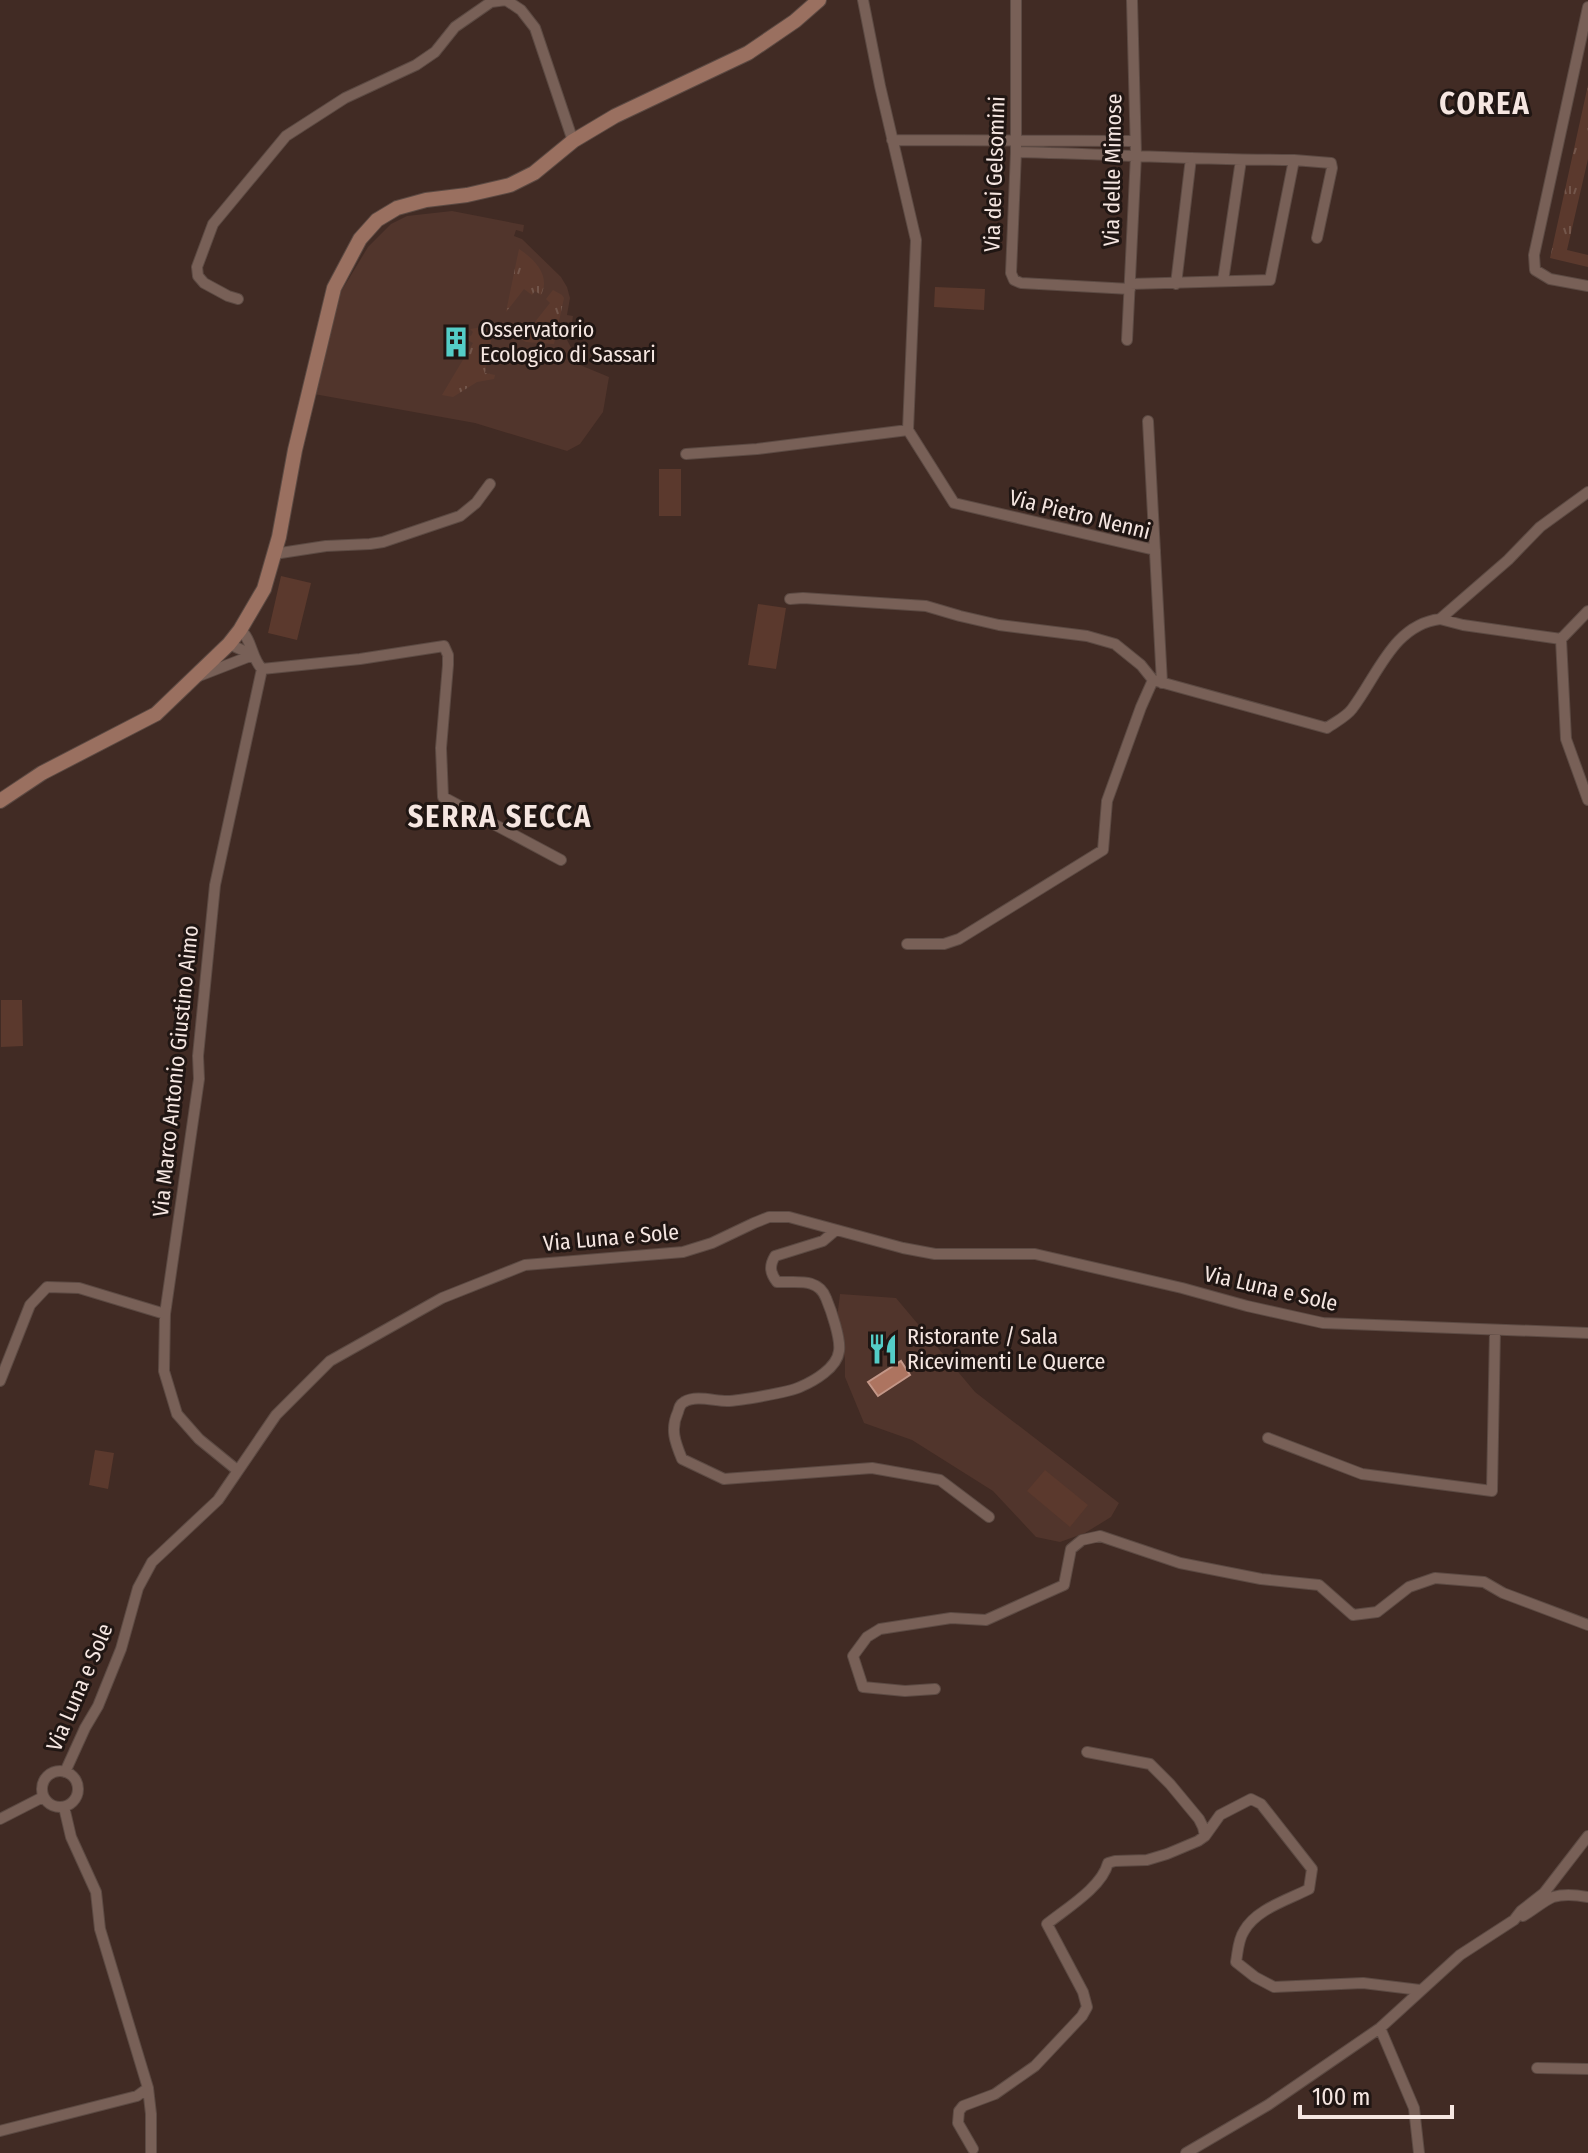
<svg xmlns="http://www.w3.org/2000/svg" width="1588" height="2153" font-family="'Fira Sans Condensed',sans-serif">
  <defs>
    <pattern id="grass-tufts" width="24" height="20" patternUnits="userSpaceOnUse" patternTransform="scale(2)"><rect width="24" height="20" fill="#5b392d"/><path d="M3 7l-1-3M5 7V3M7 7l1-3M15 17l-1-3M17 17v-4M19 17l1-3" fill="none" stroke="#73564b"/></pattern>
  </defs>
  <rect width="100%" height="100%" fill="#412b24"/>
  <path fill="#51352c" d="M452,211L524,225L523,232L516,230L514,236L522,239L561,277L567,287L570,298L567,315L573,316L572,323L566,322L564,334L580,365L609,377L603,412L580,444L567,451L475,423L314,394L339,295L368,247L391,224L407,216Z
    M840,1294L896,1298L975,1392L1119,1503L1111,1517L1085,1533L1060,1542L1036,1537L993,1491L912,1440L864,1423L845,1377V1358L838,1339L837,1319Z"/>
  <path fill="url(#grass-tufts)" d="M1588,85V159L1567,250L1588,255V267L1550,258Z
    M519,249C534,259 551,275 541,295L535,291L532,295L524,289L506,312Z
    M553,290L562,295L564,298L554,344L526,342L512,334L519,326L527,332L550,303L546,299Z
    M483,324L493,327L501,333H498L497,337L492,336L485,373L495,375L494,379L477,382L453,397L442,395L473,343L466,339V332L467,335L471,336L473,332L470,329L477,328Z"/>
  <path fill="#5b392d" d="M935,287L985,289L984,310L934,307Z
    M659,469H681V516H659Z
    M281,576L311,583L297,640L268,633Z
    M758,604L786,608L776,669L748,665Z
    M1,1000H22L23,1046L1,1047Z
    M95,1450L114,1453L108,1489L89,1485Z
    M1045,1470L1088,1505L1070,1527L1027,1491Z"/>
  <path fill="#ad7460" stroke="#c39687" stroke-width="2" d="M901,1361L910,1375L878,1396L868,1382Z"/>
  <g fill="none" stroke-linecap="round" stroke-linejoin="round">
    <g stroke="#5c4a43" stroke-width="12">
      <path id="street" d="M863,0L880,86L916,240L908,430L954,503L1155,550
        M1016,0V152L1011,273L1014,280L1021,283L1130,289
        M1588,7L1534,255L1535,270L1550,279L1588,286
        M892,140L1135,141
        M1016,152C1109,154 1201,160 1294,160L1270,280L1130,284
        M1294,160L1331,163L1332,168L1317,238
        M1223,281L1241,160
        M1176,284L1191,158
        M238,299L228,296L204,283L198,276L197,267L213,224L286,136L345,98L416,65L435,52L455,27L491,2L506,0L521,10L535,28L573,141
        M1127,340L1136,155L1132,0
        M1148,421L1162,683
        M686,454L757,449L908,430
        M274,554L326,546L370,544L383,542L460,516L476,503L490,484
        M790,599L803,598L926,606L960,616L999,625L1087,636L1115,644L1141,665L1153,680
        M1440,619L1463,625L1561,639L1566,739L1588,800
        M1561,639L1588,611
        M229,644L253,655
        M262,669L360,659L444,646L448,655V665L441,748L443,797L561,860
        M199,676L253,655
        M907,944H944L959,939L1103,850L1107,801L1141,707L1153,680L1327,728C1335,722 1346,717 1352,709C1378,675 1393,625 1440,619L1508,560L1540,527L1588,492
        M836,1230L823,1241L775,1256C769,1266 770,1273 777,1282C796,1283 818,1277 826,1298C831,1310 841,1339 839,1351C837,1368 814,1381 800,1387C790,1392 738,1401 727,1401C714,1401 696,1395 684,1402C680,1404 679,1408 678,1412C670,1429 675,1442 682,1459L724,1479L872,1468L940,1480L989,1517
        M0,1381L30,1305L47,1287L79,1288L165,1314
        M1268,1438L1362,1474L1492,1491L1495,1330
        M237,1470L199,1439L177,1414L164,1371L165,1314L199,1079L198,1056L215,885L262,669C251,658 252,638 240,630
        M935,1689L905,1691L863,1687L853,1656L867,1637L880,1629L951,1618L986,1620L1064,1585L1071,1549L1082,1540L1100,1536L1180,1563L1261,1579L1319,1585L1353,1615L1377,1612L1409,1587L1435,1578L1484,1582L1503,1593L1588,1625
        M1087,1752L1150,1764L1170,1784L1199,1819L1203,1827L1205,1836
        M42 1789a18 18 0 1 1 36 0a18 18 0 1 1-36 0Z
        M65,1772L85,1728L98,1706L121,1649L138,1588L152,1562L218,1500L276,1415L330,1361L442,1298L525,1265L683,1252L712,1243L754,1223L769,1217H789L903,1248L935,1254H1035L1182,1288L1247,1306L1323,1323L1588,1333
        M64,1807L71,1837L96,1892L100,1929L148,2088L151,2114V2153
        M0,1819L43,1797
        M1523,1916C1532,1911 1545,1900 1553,1897C1563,1894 1577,1895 1588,1897
        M1380,2028L1414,2108L1419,2153
        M1537,2068L1588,2069
        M0,2131L137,2096L148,2088
        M973,2149L958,2123L959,2111L963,2106L995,2094L1035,2066L1082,2016L1087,2007L1083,1992L1047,1924C1067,1908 1102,1887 1108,1863L1115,1861L1147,1860L1167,1854L1198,1841L1205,1836L1220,1815L1251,1799L1261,1804L1312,1869L1309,1889C1288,1900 1256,1909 1244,1931C1238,1940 1238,1951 1236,1962L1255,1977L1274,1987L1363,1983L1420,1990
        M1186,2153L1268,2105L1380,2028L1460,1955L1514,1920L1521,1911L1544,1893L1588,1836"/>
    </g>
    <g stroke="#5c4a43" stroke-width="16">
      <path id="secondary" d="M0,801L42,773L156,714L229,644L240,630L264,589L279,537L295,450L334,288L360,239L377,220L397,208L426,200L467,195L510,185L534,173L573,141L615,116L748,53L795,21L819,0"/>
    </g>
    <use href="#street" stroke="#786057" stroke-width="10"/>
    <use href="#secondary" stroke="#9a7060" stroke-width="14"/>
  </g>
  <defs>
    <g id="building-bare" transform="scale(2.4)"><path d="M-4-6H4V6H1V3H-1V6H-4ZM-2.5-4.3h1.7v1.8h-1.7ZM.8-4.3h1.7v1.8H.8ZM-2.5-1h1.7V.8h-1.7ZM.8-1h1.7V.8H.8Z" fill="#54cdc7" stroke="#201613" stroke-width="2.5" paint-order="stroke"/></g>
    <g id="restaurant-bare" transform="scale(2.4)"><path d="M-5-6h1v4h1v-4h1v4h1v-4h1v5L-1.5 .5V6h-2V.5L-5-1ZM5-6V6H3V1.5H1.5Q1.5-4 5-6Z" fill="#54cdc7" stroke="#201613" stroke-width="2.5" paint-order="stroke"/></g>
  </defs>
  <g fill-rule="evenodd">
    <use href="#building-bare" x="456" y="342"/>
    <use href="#restaurant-bare" x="883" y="1349"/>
  </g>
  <g text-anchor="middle" stroke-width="6" stroke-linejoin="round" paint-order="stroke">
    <g font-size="22" fill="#f5e6e1" stroke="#201613">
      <text transform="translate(1112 170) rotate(-89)" y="8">Via delle Mimose</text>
      <text transform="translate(994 174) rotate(-88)" y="8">Via dei Gelsomini</text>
      <text transform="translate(1080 514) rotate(14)" y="8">Via Pietro Nenni</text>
      <text transform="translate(175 1071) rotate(-84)" y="8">Via Marco Antonio Giustino Aimo</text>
      <text transform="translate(611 1237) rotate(-5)" y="8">Via Luna e Sole</text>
      <text transform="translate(1271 1288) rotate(13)" y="8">Via Luna e Sole</text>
      <text transform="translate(79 1687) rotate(-67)" y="8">Via Luna e Sole</text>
    </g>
    <g font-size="22" fill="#f5e6e1" stroke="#201613" text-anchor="start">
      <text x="480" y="337">Osservatorio<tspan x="480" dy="25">Ecologico di Sassari</tspan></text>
      <text x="907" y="1344">Ristorante / Sala<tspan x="907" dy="25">Ricevimenti Le Querce</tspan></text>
    </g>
    <g font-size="30" font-weight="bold" letter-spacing="2" fill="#f5e6e1" stroke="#201613">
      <text x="1485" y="114">COREA</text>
      <text x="500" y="827">SERRA SECCA</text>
    </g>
  </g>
  <path d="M1300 2105v12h152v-12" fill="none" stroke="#f5e6e1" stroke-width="4"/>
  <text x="1312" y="2105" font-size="24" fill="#f5e6e1" stroke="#201613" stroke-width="6" paint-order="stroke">100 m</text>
</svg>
